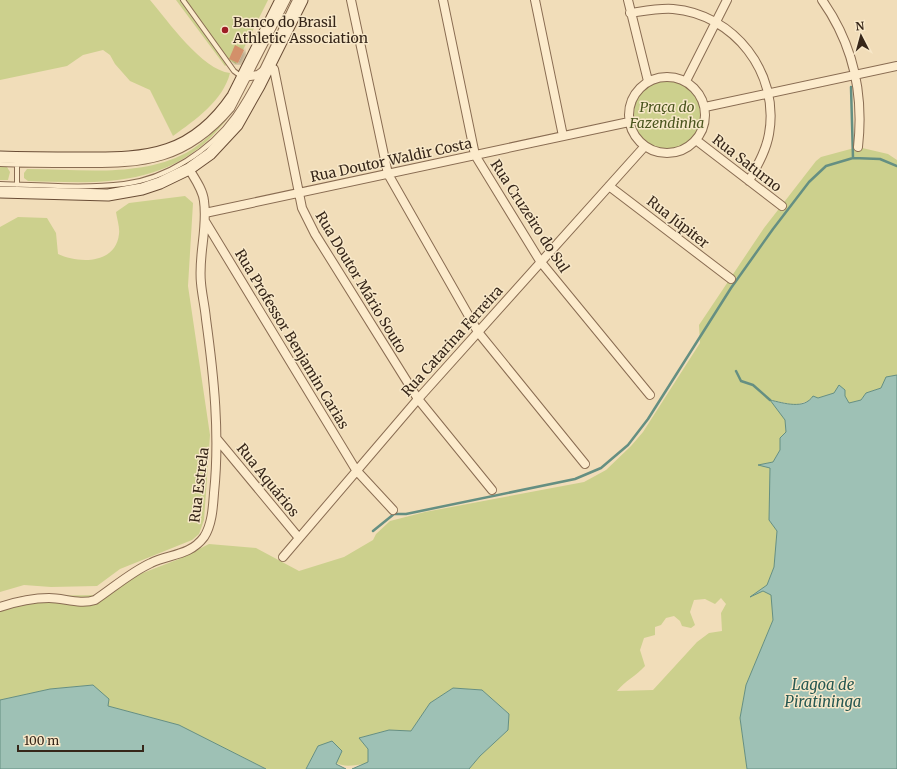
<svg xmlns="http://www.w3.org/2000/svg" width="897" height="769" font-family="Merriweather,serif">
  <defs>
    <filter id="shadow"><feDropShadow dx="2.5" dy="2.5" stdDeviation="2" flood-color="#0004"/></filter>
  </defs>
  <rect width="100%" height="100%" fill="#f1ddb9"/>
  <path fill="#ccd08d" fill-rule="evenodd" d="M0,0H150C168,21 202,70 230,73C223,101 195,120 173,136L150,90L130,81L115,64L110,55L103,50L83,55L67,66L0,80Z
    M176,0H268L236,64L231,61L225,66Z
    M633 115a34 34 0 1 1 68 0a34 34 0 1 1-68 0Z
    M228,118C221,126 214,135 205,143C153,188 92,183 28,181L24,178V173L27,169C79,169 138,178 186,153C202,144 215,130 228,118Z
    M858,147L888,154L897,160V375L886,378L881,388L866,393L861,400L849,403L845,396L834,393L795,405L771,400L785,420L786,432L780,438V450L773,462L760,465L770,468L771,473L769,520L777,531L774,567L767,585L752,596L763,591L772,595L773,620L746,685L740,718L747,769H469L480,756L508,730L509,714L482,690L453,688L430,703L411,731L389,730L359,738L368,749V763C339,769 337,766 318,746L306,769H266L179,725L108,706L93,685L50,689L0,700V605L22,596L102,595L122,581L179,559L209,544L256,548L299,571L344,557L373,540L376,534L390,521L425,512L584,482L606,470L631,446L643,432L700,343L699,325L764,228L816,161L821,157ZM721,598L726,604L721,613L722,631L709,633L697,642L653,690L617,691C625,681 636,676 645,666L640,650L644,638L655,635V627L661,625L666,618L674,616L680,621L682,626L691,628L695,625L690,612L694,600L705,599L715,604Z
    M0,167H7L10,172L8,180H0Z
    M185,196L193,203L188,286L210,435L204,520L199,534L192,540L120,569L97,586L51,587L24,585L0,592V227L18,217L47,218L56,233L58,254C79,264 116,264 119,234C120,228 117,219 116,212L129,203Z"/>
  <path fill="#9ec1b5" stroke="#658f82" d="M897,375V769H747L740,718L746,685L773,620L771,595L763,591L750,597L767,585L774,567L777,531L769,520L770,468L758,465L773,462L780,450V438L786,432L785,420L770,400C784,403 804,410 813,396L818,398L834,393L839,385L845,390V396L849,403L861,400L866,393L881,388L886,377Z
    M93,685L109,699L108,706L179,725L266,769H0V700L50,689Z
    M453,688L482,690L509,714L508,730L480,756L469,769H352L368,762V749L359,738L389,730L411,731L430,703Z
    M332,741L342,751L336,764L346,769H306L318,746Z"/>
  <g fill="none" stroke-linecap="round" stroke-linejoin="round">
    <path stroke="#658f82" stroke-width="2.5" d="M851,87L853,158
      M736,371L741,381L753,385L770,400
      M373,531L394,514H406L575,479L601,468L628,445L648,419L731,288L773,229L809,182L826,166L853,158L880,159L897,166"/>
  </g>
  <path fill="#d3906b" filter="url(#shadow)" d="M235,45L244,50L238,63L229,59Z"/>
  <g fill="none" stroke-linecap="round" stroke-linejoin="round">
    <g stroke="#896c52" stroke-width="6">
      <path id="lane" d="M183,0L234,71L242,77
        M0,164C26,165 53,165 79,165C145,166 187,162 232,109L288,0
        M0,184C41,185 83,189 124,184C166,179 211,150 235,116C260,80 276,38 295,0
        M17,185V165"/>
    </g>
    <g stroke="#896c52" stroke-width="10">
      <path id="street" d="M351,0L388,174L478,332L585,464
        M443,0L475,155L540,261L650,395
        M535,0L563,136
        M628,0L648,81
        M822,0C853,44 864,94 858,147
        M630,13C644,11 659,8 673,9C734,14 780,73 769,134C766,151 757,166 749,181
        M629 115a38 38 0 1 1 76 0a38 38 0 1 1-76 0Z
        M243,77L258,75L269,67L274,69L302,208L315,234L418,399L492,490
        M686,81L727,0
        M705,107L897,66
        M696,140L782,206
        M609,186L731,279
        M205,213L629,122
        M205,221L356,470L393,510
        M217,439L299,538
        M283,557L418,399L645,146
        M0,607C15,602 33,598 49,598C64,598 80,605 95,600C113,588 131,572 151,563C169,554 190,556 204,537C212,525 213,507 214,493C220,435 214,377 206,319C205,307 202,295 201,283C198,255 208,229 204,201C203,190 195,179 189,169"/>
    </g>
    <g stroke="#6a4d36" stroke-width="13">
      <path id="secondary" d="M0,157C28,158 55,158 83,158C149,159 193,155 233,96L281,0
        M0,192L108,195L142,189L160,183L189,169L210,154L237,125L259,86L302,0"/>
    </g>
    <use href="#lane" stroke="#fcebcc" stroke-width="4"/>
    <use href="#street" stroke="#fcebcc" stroke-width="8"/>
    <use href="#secondary" stroke="#fcebcc" stroke-width="11"/>
  </g>
  <circle fill="#9d1d25" stroke="#f8e8c9" stroke-width="1.5" cx="225" cy="30" r="4"/>
  <g text-anchor="middle" stroke-width="3" stroke-linejoin="round" paint-order="stroke">
    <g font-size="14" fill="#362619" stroke="#f8e8c9" text-anchor="start">
      <text x="233" y="27">Banco do Brasil<tspan x="233" dy="16">Athletic Association</tspan></text>
    </g>
    <g font-size="14" font-style="italic" fill="#4a551e" stroke="#f8e8c9">
      <text x="667" y="112">Praça do<tspan x="667" dy="16">Fazendinha</tspan></text>
    </g>
    <g font-size="14" fill="#362619" stroke="#f8e8c9">
      <text transform="translate(391 160) rotate(-12)" y="5">Rua Doutor Waldir Costa</text>
      <text transform="translate(747 163) rotate(38)" y="5">Rua Saturno</text>
      <text transform="translate(530 216) rotate(57)" y="5">Rua Cruzeiro do Sul</text>
      <text transform="translate(678 222) rotate(38)" y="5">Rua Júpiter</text>
      <text transform="translate(361 282) rotate(59)" y="5">Rua Doutor Mário Souto</text>
      <text transform="translate(292 339) rotate(59)" y="5">Rua Professor Benjamin Carias</text>
      <text transform="translate(452 341) rotate(-48)" y="5">Rua Catarina Ferreira</text>
      <text transform="translate(268 480) rotate(51)" y="5">Rua Aquários</text>
      <text transform="translate(199 485) rotate(-83)" y="5">Rua Estrela</text>
    </g>
    <g font-size="15" font-style="italic" fill="#275852" stroke="#f8e8c9">
      <text x="823" y="690">Lagoa de<tspan x="823" dy="17">Piratininga</tspan></text>
    </g>
  </g>
  <g transform="translate(861 36) rotate(354)" stroke="#f8e8c9" stroke-width="3" paint-order="stroke">
  <path d="M0-3L7 15L0 10L-7 15Z" fill="#362619"/>
  <text y="-6" font-size="11" font-weight="bold" text-anchor="middle" fill="#362619">N</text>
  </g>
  <path d="M18 745v6h125v-6" fill="none" stroke="#362619" stroke-width="2"/>
  <text x="24" y="745" font-size="12" fill="#362619" stroke="#f8e8c9" stroke-width="3" paint-order="stroke">100 m</text>
</svg>
